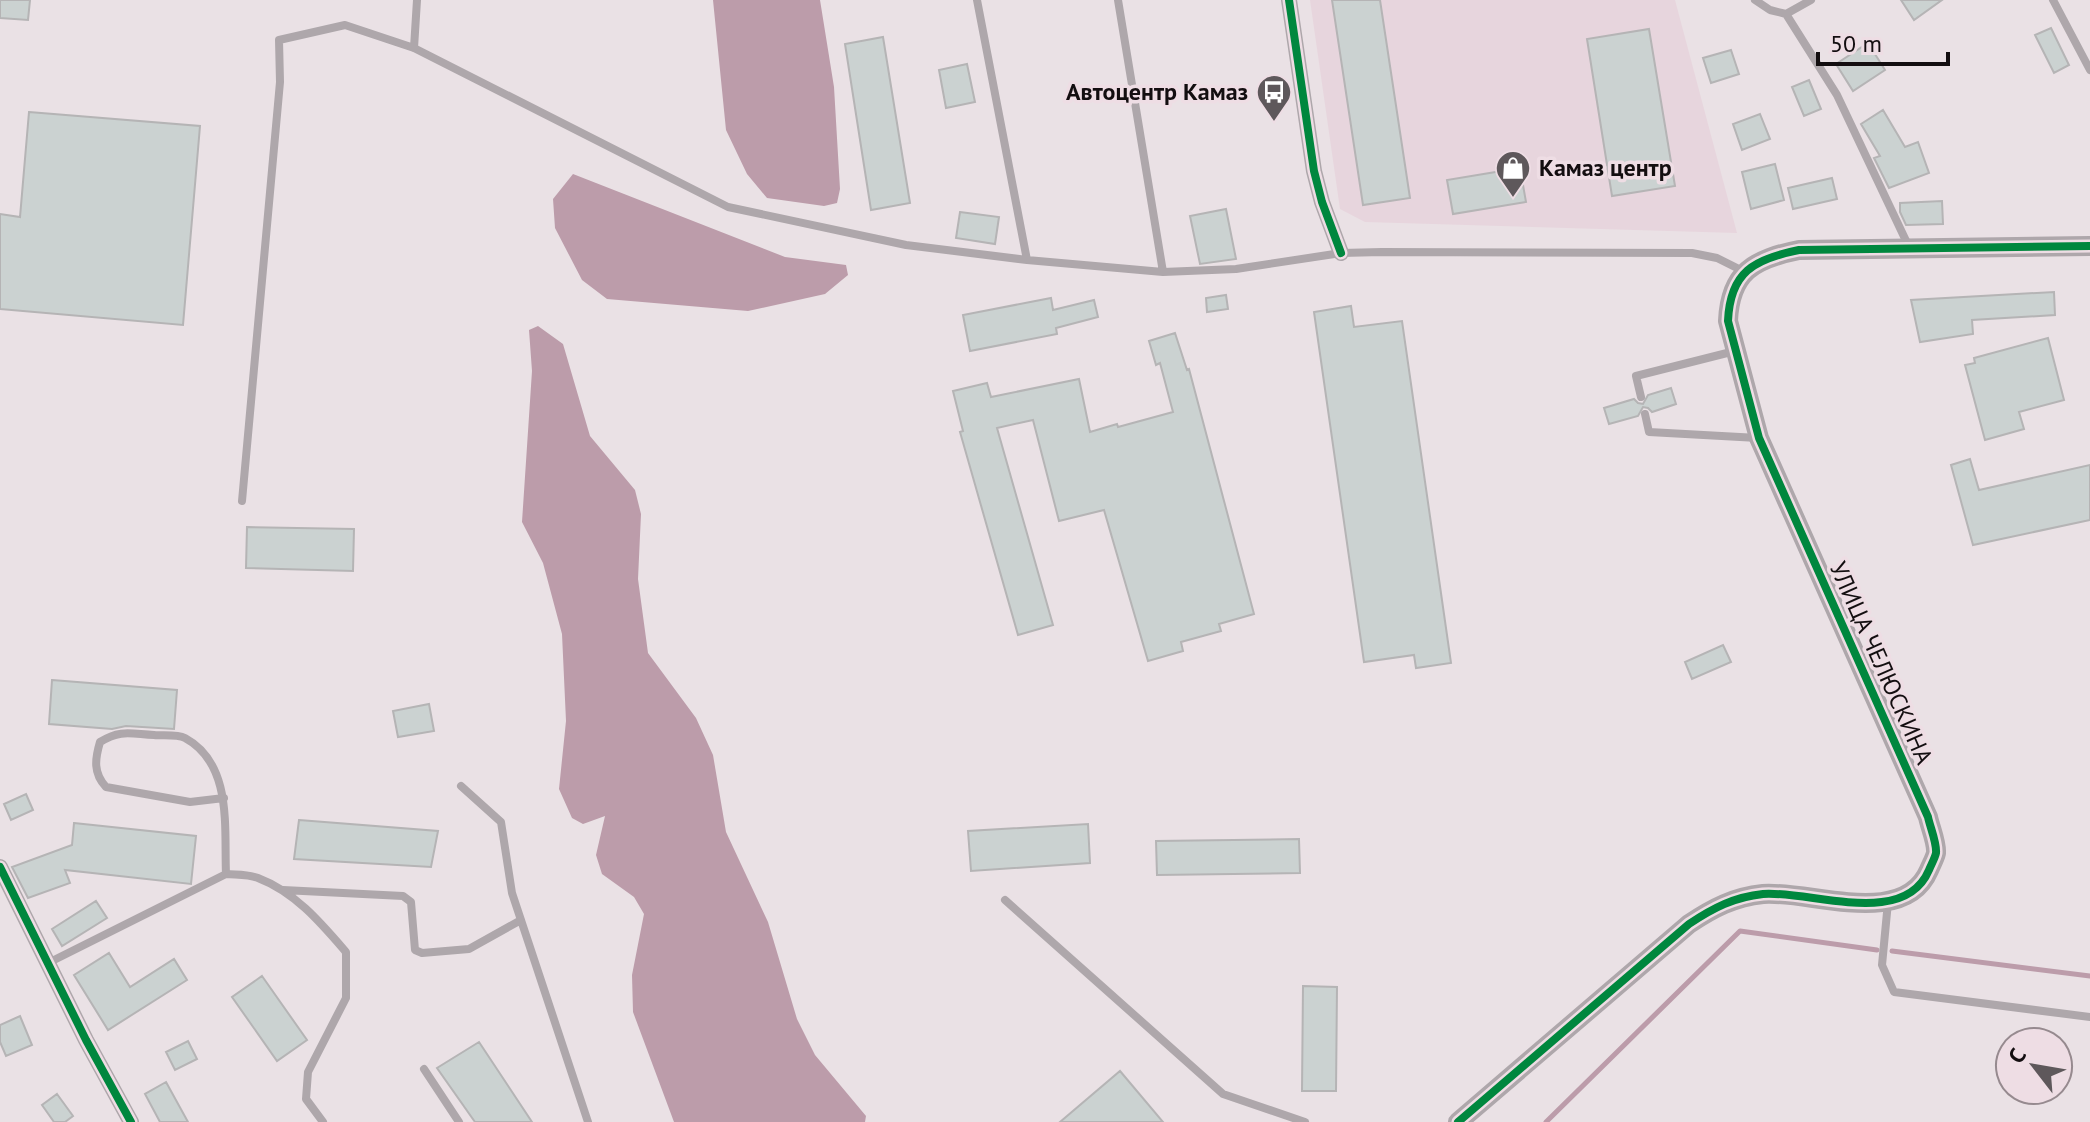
<svg xmlns="http://www.w3.org/2000/svg" width="2090" height="1122" font-family="'PT Sans',sans-serif">
  <rect width="100%" height="100%" fill="#eae1e5"/>
  <path fill="#e7d5dd" d="M1310,0H1675L1737,233L1365,222L1340,209Z"/>
  <path fill="#bc9caa" d="M713,0H820L834,87L840,189L837,203L824,206L767,198L747,174L726,130Z
    M573,174L785,257L846,265L848,275L825,294L748,311L607,299L582,280L555,228L553,199Z
    M538,326L563,344L590,436L635,490L641,514L638,579L648,653L696,718L713,755L726,832L768,922L797,1019L815,1055L866,1116L865,1122H674L633,1012L632,975L644,914L634,897L602,874L596,855L605,816L583,824L572,818L559,789L566,721L562,634L543,563L522,522L532,371L529,330Z"/>
  <g fill="none" stroke-linecap="round" stroke-linejoin="round">
    <path stroke="#bc9caa" stroke-width="5" d="M1892,951L2090,976
      M1546,1122L1740,931L1877,950"/>
  </g>
  <path fill="#cbd2d1" stroke="#b5b4b5" stroke-width="2" d="M0,0H30L28,20L0,18Z
    M1332,0H1380L1410,198L1363,205Z
    M1901,0H1942L1914,20Z
    M2051,28L2069,65L2054,73L2035,35Z
    M1649,29L1675,186L1612,196L1587,39Z
    M883,37L910,203L871,210L845,44Z
    M1868,43L1885,70L1853,91L1836,64Z
    M1731,50L1739,74L1711,83L1703,58Z
    M967,64L975,102L946,108L939,70Z
    M1809,80L1821,109L1804,116L1792,87Z
    M1883,110L1905,147L1918,142L1929,173L1889,188L1874,158L1880,156L1861,124Z
    M29,112L200,126L183,325L0,309V214L20,217Z
    M1760,114L1770,139L1742,150L1733,124Z
    M1775,164L1784,200L1751,209L1742,172Z
    M1520,168L1526,202L1453,214L1447,180Z
    M1832,178L1837,199L1793,209L1788,188Z
    M1942,201L1943,224L1906,225L1900,212V203Z
    M1226,209L1236,259L1200,264L1190,216Z
    M960,212L999,217L995,244L956,238Z
    M2054,292L2055,315L1972,320L1973,334L1920,342L1911,300Z
    M1226,295L1228,309L1207,312L1206,298Z
    M1051,298L1053,310L1094,300L1098,317L1056,328L1057,334L970,351L963,315Z
    M1351,306L1354,327L1402,321L1451,663L1416,668L1414,655L1364,662L1314,312Z
    M1175,333L1187,370L1189,369L1254,614L1219,624L1221,631L1181,642L1183,651L1148,661L1104,510L1059,521L1033,420L997,428L1053,625L1018,635L960,432L963,431L953,391L987,383L991,397L1079,379L1090,432L1117,424L1118,427L1173,412L1160,363L1156,365L1149,341Z
    M2048,338L2064,400L2019,412L2024,429L1985,440L1965,365L1975,363L1974,358Z
    M1671,388L1676,404L1652,412L1648,408L1643,407L1638,416L1609,424L1604,408L1634,399L1638,403L1643,404L1648,395Z
    M1970,459L1979,490L2090,465V520L1973,545L1951,465Z
    M247,527L354,529L353,571L246,568Z
    M1723,645L1731,662L1692,679L1685,662Z
    M52,680L177,690L174,729L126,726L112,729L49,724Z
    M429,704L434,731L398,737L393,711Z
    M26,794L33,810L11,820L4,804Z
    M299,820L438,831L431,867L294,859Z
    M74,823L196,836L191,884L65,870L70,883L28,898L12,867L72,845Z
    M1088,824L1090,863L971,871L968,831Z
    M1299,839L1300,873L1157,875L1156,841Z
    M96,901L107,918L62,946L52,929Z
    M109,953L130,987L174,959L187,980L108,1030L74,975Z
    M262,976L307,1040L277,1061L232,997Z
    M1303,986L1337,987L1336,1091H1302Z
    M20,1016L32,1045L6,1056L0,1042V1025Z
    M188,1041L197,1059L175,1070L166,1052Z
    M479,1042L532,1122H475L437,1068Z
    M1120,1071L1163,1122H1060Z
    M166,1082L188,1122H160L145,1094Z
    M57,1094L73,1116L65,1122H54L42,1105Z"/>
  <g fill="none" stroke-linecap="round" stroke-linejoin="round">
    <path stroke="#aea7ab" stroke-width="8" d="M977,0L1027,260
      M1118,0L1163,272
      M1755,0L1770,10L1786,14L1837,95L1908,245
      M2053,0L2090,70
      M1786,14L1811,0
      M414,48L417,0
      M1641,397L1636,376L1735,351
      M1645,414L1649,432L1758,438
      M242,501L280,82L279,40L345,25L414,48L728,207L906,245L1027,260L1163,272L1236,269L1341,253L1382,252L1692,253L1717,258L1745,272
      M461,786L501,822L512,893L588,1122
      M224,798L190,802L106,787C93,773 95,759 100,742C121,729 131,734 154,735C163,736 177,734 185,738C233,764 224,829 226,874
      M283,890L403,896L411,902L415,950L422,953L469,949L521,920
      M1005,900L1223,1094L1305,1122
      M1888,902L1882,965L1894,992L2090,1017
      M48,963L226,874C236,875 248,874 258,878C295,892 321,923 346,952V998L308,1072L306,1099L323,1122
      M424,1069L459,1122"/>
    <path stroke="#aea7ab" stroke-width="16" d="M1289,0L1314,171L1322,202L1341,253
      M0,867L86,1040L131,1122"/>
    <path stroke="#aea7ab" stroke-width="20" d="M1458,1122L1689,924C1713,908 1734,897 1763,894C1810,890 1904,929 1929,870C1931,865 1935,858 1936,853C1937,843 1930,827 1928,817L1759,438L1728,321C1730,272 1754,259 1799,250L2090,246"/>
    <g stroke="#eedde4" stroke-width="13">
      <path id="cycleway" d="M1289,0L1314,171L1322,202L1341,253
        M0,867L86,1040L131,1122
        M1458,1122L1689,924C1713,908 1734,897 1763,894C1810,890 1904,929 1929,870C1931,865 1935,858 1936,853C1937,843 1930,827 1928,817L1759,438L1728,321C1730,272 1754,259 1799,250L2090,246"/>
    </g>
    <use href="#cycleway" stroke="#00873e" stroke-width="8"/>
  </g>
  <defs>
    <g id="bus-pin" transform="scale(1.8)"><path d="M0 17L-7.5 6A9.5 9.5 0 1 1 7.5 6Z" fill="#5e585b" stroke="#eedde4"/><path d="M-5-6H5V4H4V6H2V4H-2V6H-4V4H-5ZM-3.5-4V0h7V-4ZM-3.5 1.2v1.5H-2V1.2ZM2 1.2v1.5H3.5V1.2Z" fill="#fff"/></g>
    <g id="shop-pin" transform="scale(1.8)"><path d="M0 17L-7.5 6A9.5 9.5 0 1 1 7.5 6Z" fill="#5e585b" stroke="#eedde4"/><path d="M-5-2.5h2.3a2.7 3.5 0 0 1 5.4 0H5L5.5 6h-11ZM-1.5-2.5h3a1.5 2.3 0 0 0-3 0Z" fill="#fff"/></g>
  </defs>
  <g fill-rule="evenodd">
    <use href="#bus-pin" x="1274" y="92"/>
    <use href="#shop-pin" x="1513" y="168"/>
  </g>
  <g text-anchor="middle" stroke-width="7" stroke-linejoin="round" paint-order="stroke">
    <g font-size="24" font-weight="bold" fill="#130e10" stroke="#eedde4" text-anchor="end">
      <text x="1248" y="100">Автоцентр Камаз</text>
      <text x="1539" y="176" text-anchor="start">Камаз центр</text>
    </g>
    <g font-size="24" fill="#130e10" stroke="#eedde4">
      <text transform="translate(1881 663) rotate(66)" y="8">УЛИЦА ЧЕЛЮСКИНА</text>
    </g>
  </g>
  <g transform="translate(2034 1066) rotate(301)"><circle r="38" fill="#eedde4" stroke="#968a8f" stroke-width="2"/>
  <path d="M0-6L14 30L0 20L-14 30Z" fill="#5e585b"/>
  <text y="-12" font-size="22" font-weight="bold" text-anchor="middle" fill="#130e10">С</text>
  </g>
  <path d="M1818 52v12h130v-12" fill="none" stroke="#130e10" stroke-width="4"/>
  <text x="1830" y="52" font-size="24" fill="#130e10" stroke="#eedde4" stroke-width="6" paint-order="stroke">50 m</text>
</svg>
